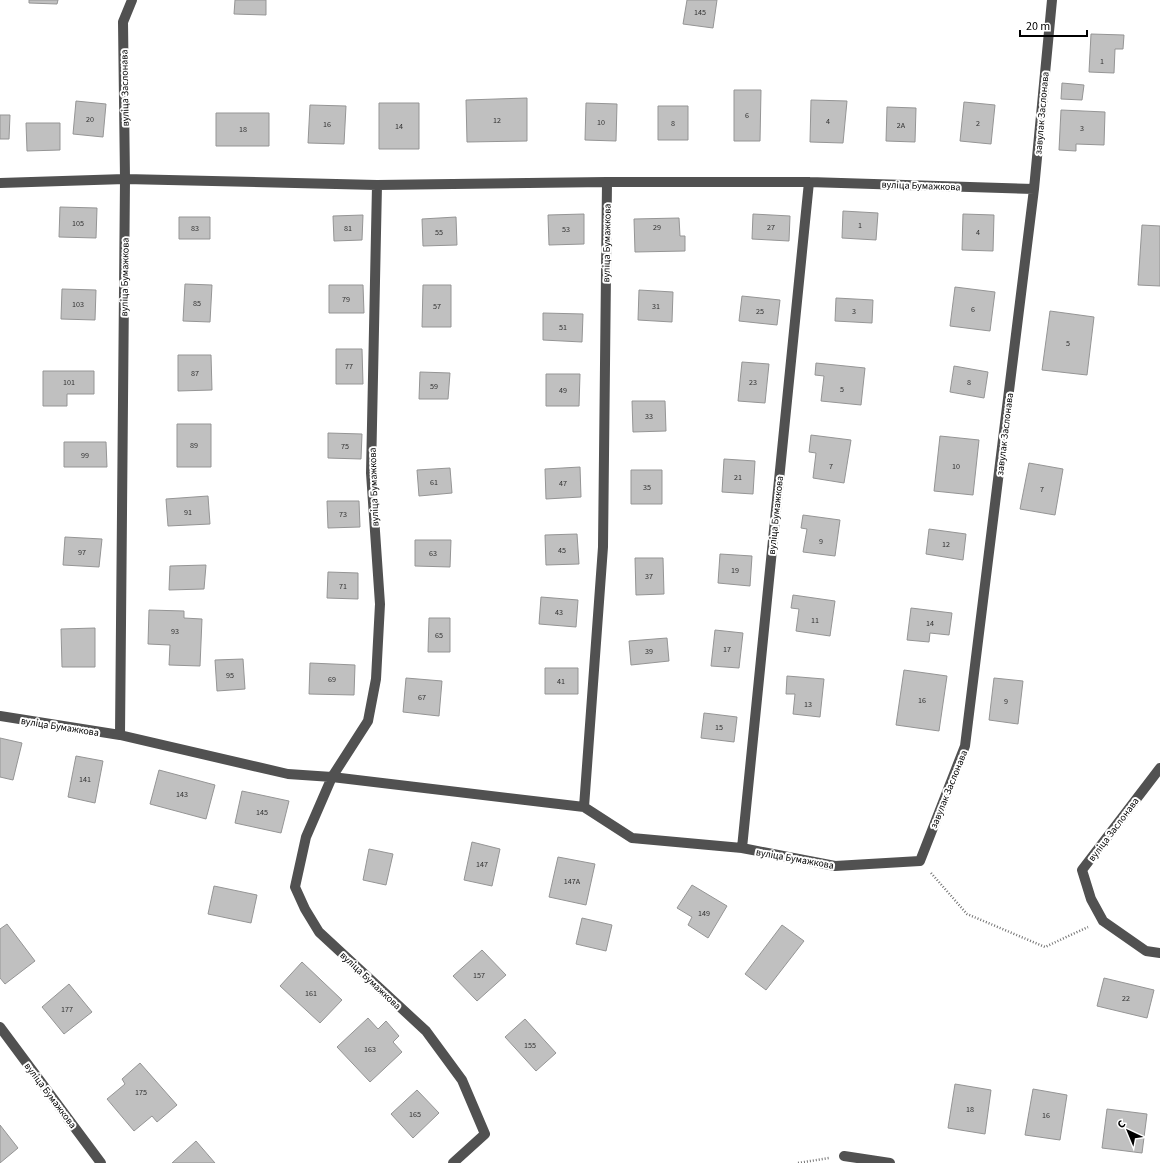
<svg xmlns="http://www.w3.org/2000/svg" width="1160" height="1163" font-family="'Source Sans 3',sans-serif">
  <rect width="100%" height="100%" fill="#fff"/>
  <path fill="#c0c0c0" stroke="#959595" d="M29,0H58L57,4L29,3Z
    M235,0H266V15L234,14Z
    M687,0H717L713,28L683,24Z
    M1091,34L1124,35L1123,49H1115L1114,73L1089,72Z
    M1062,83L1084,85L1082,100L1061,99Z
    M734,90H761L760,141H734Z
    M527,98V141L467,142L466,100Z
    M811,100L847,101L843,143L810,142Z
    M76,101L106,104L103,137L73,134Z
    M964,102L995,105L991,144L960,141Z
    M379,103H419V149H379Z
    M586,103L617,104L616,141L585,140Z
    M310,105L346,106L344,144L308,143Z
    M658,106H688V140H658Z
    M887,107L916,108L915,142L886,141Z
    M1061,110L1105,112L1104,145L1076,144V151L1059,150Z
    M216,113H269V146H216Z
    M0,115H10L9,139H0Z
    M26,123H60V150L27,151Z
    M60,207L97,208L96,238L59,237Z
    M843,211L878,213L876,240L842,238Z
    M584,214V244L549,245L548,215Z
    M753,214L790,216L789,241L752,239Z
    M963,214L994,215L993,251L962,250Z
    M363,215L362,240L334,241L333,216Z
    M179,217H210V239H179Z
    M456,217L457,245L423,246L422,219Z
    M679,218L680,236H685V251L635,252L634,219Z
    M1142,225L1160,226V286L1138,285Z
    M185,284L212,285L210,322L183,321Z
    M329,285H363L364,313H329Z
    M423,285H451V327H422Z
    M955,287L995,292L990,331L950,326Z
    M62,289L96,290L95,320L61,319Z
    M639,290L673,292L672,322L638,320Z
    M742,296L780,300L777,325L739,321Z
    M836,298L873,300L872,323L835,321Z
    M1050,311L1094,317L1087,375L1042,370Z
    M543,313L583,314L582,342L543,340Z
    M336,349H362L363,384H336Z
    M178,355H211L212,390L178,391Z
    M742,362L769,364L765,403L738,401Z
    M816,363L865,368L861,405L821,401L824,376L815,375Z
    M954,366L988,372L984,398L950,392Z
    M43,371H94V394H67V406H43Z
    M420,372L450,373L448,399H419Z
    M546,374H580L579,406H546Z
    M632,401H665L666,431L633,432Z
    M177,424H211V467H177Z
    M328,433L362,434L361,459L328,458Z
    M811,435L851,440L844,483L813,478L816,453L809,452Z
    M940,436L979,440L973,495L934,491Z
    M64,442H106L107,467H64Z
    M724,459L755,461L753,494L722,492Z
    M1029,463L1063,469L1055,515L1020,509Z
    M580,467L581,497L546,499L545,469Z
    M450,468L452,493L419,496L417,470Z
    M631,470H662V504H631Z
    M208,496L210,524L168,526L166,499Z
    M327,501H359L360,527L328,528Z
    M803,515L840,520L835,556L803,552L807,529L801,528Z
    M929,529L966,534L963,560L926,554Z
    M577,534L579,564L546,565L545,535Z
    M65,537L102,539L99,567L63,565Z
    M415,540H451L450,567L415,566Z
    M720,554L752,556L750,586L718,583Z
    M635,558H663L664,594L636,595Z
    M206,565L204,589L169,590L170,566Z
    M328,572L358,573V599L327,598Z
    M793,595L835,601L830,636L796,631L799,609L791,608Z
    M541,597L578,600L576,627L539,624Z
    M911,608L952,613L949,635L930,633L929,642L907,640Z
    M149,610L184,611V618L202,619L200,666L169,665L170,645L148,644Z
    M429,618H450V652H428Z
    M95,628V667H62L61,629Z
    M715,630L743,633L739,668L711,666Z
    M667,638L669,661L631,665L629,641Z
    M243,659L245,689L217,691L215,660Z
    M310,663L355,665L354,695L309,694Z
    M545,668H578V694H545Z
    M904,670L947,676L939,731L896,725Z
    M787,676L824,679L820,717L793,714L795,694H786Z
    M406,678L442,681L439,716L403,712Z
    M994,678L1023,681L1018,724L989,720Z
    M704,713L737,717L734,742L701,738Z
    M0,738L22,743L13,780L0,777Z
    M76,756L103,761L95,803L68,797Z
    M159,770L215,785L206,819L150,804Z
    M242,791L289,801L281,833L235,823Z
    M472,842L500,849L492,886L464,880Z
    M369,849L393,854L386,885L363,880Z
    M558,857L595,864L586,905L549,897Z
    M692,885L727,906L708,938L688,925L692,917L677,908Z
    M214,886L257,895L251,923L208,914Z
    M582,918L612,925L606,951L576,944Z
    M7,924L35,961L5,984L0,978V929Z
    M782,925L804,941L766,990L745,974Z
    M482,950L506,975L477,1001L453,976Z
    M302,962L342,1000L320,1023L280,986Z
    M1104,978L1154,990L1147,1018L1097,1006Z
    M69,984L92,1012L64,1034L42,1007Z
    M368,1018L378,1029L386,1021L399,1036L393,1042L402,1052L370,1082L337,1047Z
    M525,1019L556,1053L536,1071L505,1037Z
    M140,1063L177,1105L157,1122L152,1116L134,1131L107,1099L125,1084L122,1079Z
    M955,1084L991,1090L985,1134L948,1128Z
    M1033,1089L1067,1095L1060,1140L1025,1135Z
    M417,1090L439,1113L413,1138L391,1114Z
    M1107,1109L1147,1114L1142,1153L1102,1148Z
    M0,1125L18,1148L0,1163Z
    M196,1141L215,1163H172Z"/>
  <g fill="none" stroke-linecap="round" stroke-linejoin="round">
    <path stroke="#737373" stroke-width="2.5" stroke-dasharray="1 2" stroke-linecap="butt" d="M931,873L967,914L1045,947L1088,927
      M798,1163L829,1158"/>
    <path stroke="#515151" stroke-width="10" d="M0,183L125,179L377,185L607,182H809L1034,189
      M377,185L371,473L380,604L376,679L368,721L332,777L306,837L295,887L305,909L319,932L426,1031L462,1080L485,1134L453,1163
      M0,716L120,735L288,774L332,777L584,807L632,838L742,848L835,866L920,861L965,746L1034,189L1052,0
      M120,735L125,179L123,22L132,0
      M1160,768L1082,870L1091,899L1103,921L1146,951L1160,953
      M584,807L603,547L607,182
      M742,848L809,182
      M0,1027L101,1163
      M844,1156L890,1163"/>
  </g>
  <g text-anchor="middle" stroke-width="4" stroke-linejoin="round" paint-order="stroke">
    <g font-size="8" fill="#303030">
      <text x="700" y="15">145</text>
      <text x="1102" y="64">1</text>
      <text x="747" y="118">6</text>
      <text x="90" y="122">20</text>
      <text x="497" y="123">12</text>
      <text x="828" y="124">4</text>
      <text x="601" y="125">10</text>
      <text x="673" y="126">8</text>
      <text x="978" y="126">2</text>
      <text x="327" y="127">16</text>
      <text x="901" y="128">2А</text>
      <text x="399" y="129">14</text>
      <text x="1082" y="131">3</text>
      <text x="243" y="132">18</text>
      <text x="78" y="226">105</text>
      <text x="860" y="228">1</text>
      <text x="657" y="230">29</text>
      <text x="771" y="230">27</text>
      <text x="195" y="231">83</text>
      <text x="348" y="231">81</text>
      <text x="566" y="232">53</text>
      <text x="439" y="235">55</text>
      <text x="978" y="235">4</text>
      <text x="346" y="302">79</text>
      <text x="197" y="306">85</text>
      <text x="78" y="307">103</text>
      <text x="437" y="309">57</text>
      <text x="656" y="309">31</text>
      <text x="973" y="312">6</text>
      <text x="760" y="314">25</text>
      <text x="854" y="314">3</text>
      <text x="563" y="330">51</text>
      <text x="1068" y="346">5</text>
      <text x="349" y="369">77</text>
      <text x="195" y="376">87</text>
      <text x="69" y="385">101</text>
      <text x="753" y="385">23</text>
      <text x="969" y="385">8</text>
      <text x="434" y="389">59</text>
      <text x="842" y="392">5</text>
      <text x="563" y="393">49</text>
      <text x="649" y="419">33</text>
      <text x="194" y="448">89</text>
      <text x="345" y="449">75</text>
      <text x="85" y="458">99</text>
      <text x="831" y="469">7</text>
      <text x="956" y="469">10</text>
      <text x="738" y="480">21</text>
      <text x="434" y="485">61</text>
      <text x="563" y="486">47</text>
      <text x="647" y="490">35</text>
      <text x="1042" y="492">7</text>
      <text x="188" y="515">91</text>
      <text x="343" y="517">73</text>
      <text x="821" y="544">9</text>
      <text x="946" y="547">12</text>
      <text x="562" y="553">45</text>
      <text x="82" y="555">97</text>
      <text x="433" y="556">63</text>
      <text x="735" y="573">19</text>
      <text x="649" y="579">37</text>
      <text x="343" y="589">71</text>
      <text x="559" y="615">43</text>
      <text x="815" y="623">11</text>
      <text x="930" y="626">14</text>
      <text x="175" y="634">93</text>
      <text x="439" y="638">65</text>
      <text x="727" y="652">17</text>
      <text x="649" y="654">39</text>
      <text x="230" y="678">95</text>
      <text x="332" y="682">69</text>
      <text x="561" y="684">41</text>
      <text x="422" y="700">67</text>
      <text x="922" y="703">16</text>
      <text x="1006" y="704">9</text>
      <text x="808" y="707">13</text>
      <text x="719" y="730">15</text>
      <text x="85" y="782">141</text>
      <text x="182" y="797">143</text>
      <text x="262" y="815">145</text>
      <text x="482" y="867">147</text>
      <text x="572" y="884">147А</text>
      <text x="704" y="916">149</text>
      <text x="479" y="978">157</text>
      <text x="311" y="996">161</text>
      <text x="1126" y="1001">22</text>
      <text x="67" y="1012">177</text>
      <text x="530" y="1048">155</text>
      <text x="370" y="1052">163</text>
      <text x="141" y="1095">175</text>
      <text x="970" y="1112">18</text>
      <text x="415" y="1117">165</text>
      <text x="1046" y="1118">16</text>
    </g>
    <g font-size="10" fill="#000" stroke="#fff">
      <text transform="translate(124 88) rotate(-91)" y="4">вуліца Заслонава</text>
      <text transform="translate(1041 113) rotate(-85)" y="4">завулак Заслонава</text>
      <text transform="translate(921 185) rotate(2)" y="4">вуліца Бумажкова</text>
      <text transform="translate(606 243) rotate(-89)" y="4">вуліца Бумажкова</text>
      <text transform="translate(124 277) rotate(-89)" y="4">вуліца Бумажкова</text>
      <text transform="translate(1004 434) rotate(-83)" y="4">завулак Заслонава</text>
      <text transform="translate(373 487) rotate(-92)" y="4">вуліца Бумажкова</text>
      <text transform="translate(775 515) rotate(-84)" y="4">вуліца Бумажкова</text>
      <text transform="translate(60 726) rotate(9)" y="4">вуліца Бумажкова</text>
      <text transform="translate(948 789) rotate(-68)" y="4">завулак Заслонава</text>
      <text transform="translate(1113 829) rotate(-53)" y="4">вуліца Заслонава</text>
      <text transform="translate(795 858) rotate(10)" y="4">вуліца Бумажкова</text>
      <text transform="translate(371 980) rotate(43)" y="4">вуліца Бумажкова</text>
      <text transform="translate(51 1095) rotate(53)" y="4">вуліца Бумажкова</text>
    </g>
  </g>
  <g transform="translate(1128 1131) rotate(316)" stroke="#ffffff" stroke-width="3" paint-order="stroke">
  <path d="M0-3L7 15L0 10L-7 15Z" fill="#000000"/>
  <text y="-6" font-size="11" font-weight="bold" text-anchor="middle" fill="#000000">С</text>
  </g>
  <path d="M1020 30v6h67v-6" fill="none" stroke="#000000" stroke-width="2"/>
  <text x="1026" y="30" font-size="12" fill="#000000" stroke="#ffffff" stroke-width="3" paint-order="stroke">20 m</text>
</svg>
